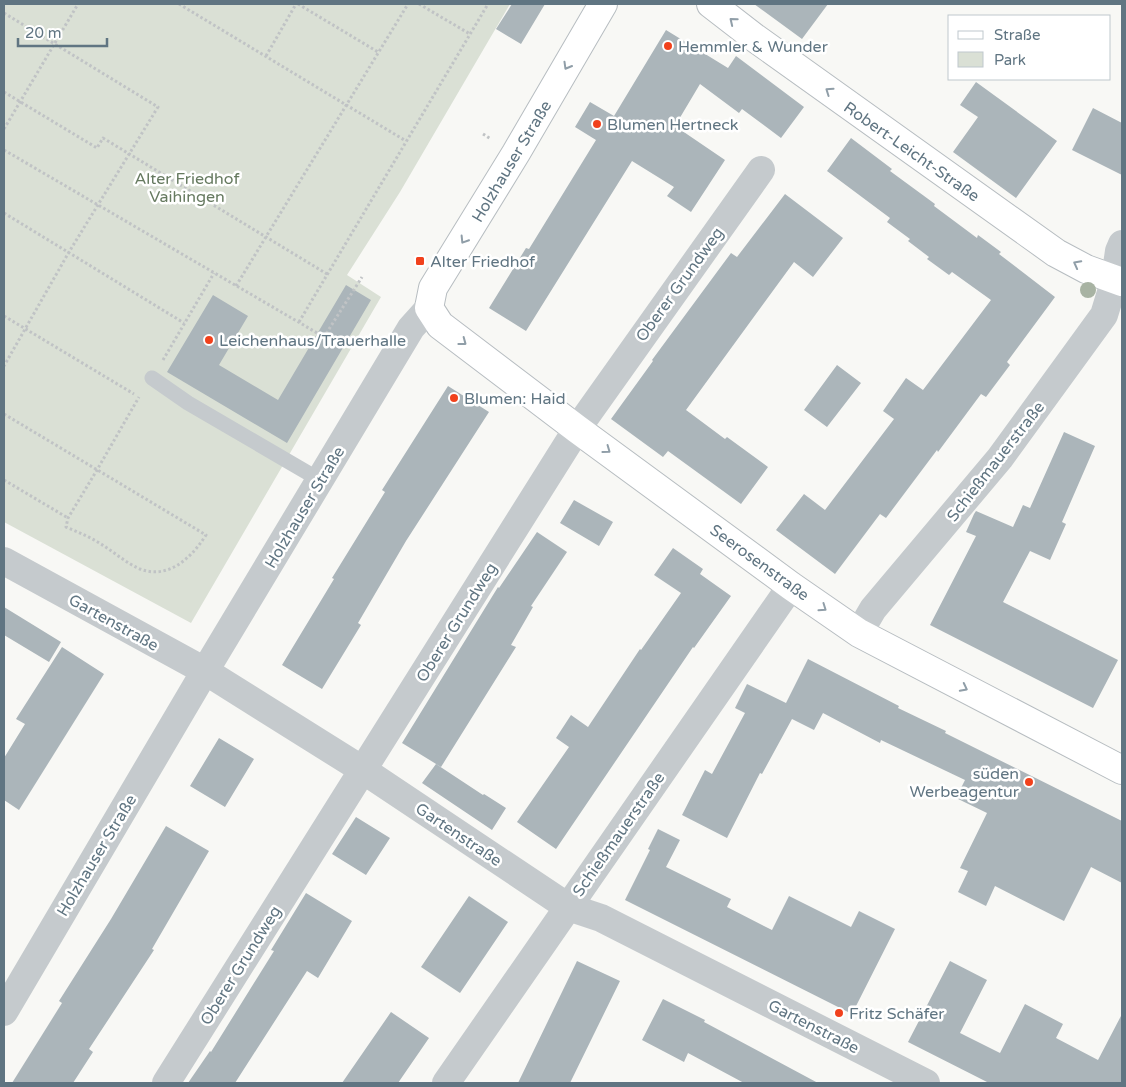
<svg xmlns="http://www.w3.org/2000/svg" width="1126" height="1087" font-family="'Varela Round',sans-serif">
  <rect width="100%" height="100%" fill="#f8f8f5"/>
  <path fill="#dae0d5" d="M4,4H510L400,192L347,275L381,297L191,623L4,522Z"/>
  <path fill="#abb5ba" d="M512,4H545L521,44L496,29Z
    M754,4H828L802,39Z
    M666,30L728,68L736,56L804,107L781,138L742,109L739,113L700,84L675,126L725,160L691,212L667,196L674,187L632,161L526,331L489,308L526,248L529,249L596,140L575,127L590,102L614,116Z
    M976,82L1057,141L1016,198L953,152L978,117L960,105Z
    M1093,108L1122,123V175L1072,150Z
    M851,138L892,169L890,171L935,204L934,206L977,238L978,235L1001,252L999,254L1055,297L1007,362L1010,365L986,397L981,394L938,452L937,450L886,518L880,514L835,574L776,530L804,494L825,510L894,419L883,411L906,378L923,390L991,300L952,272L949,275L927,259L929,257L908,241L910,239L887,222L890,218L827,171Z
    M785,194L843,238L813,277L794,262L686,410L725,439L727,437L768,467L741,504L668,451L663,457L611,419L653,361L652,360L731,253L737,257Z
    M346,285L371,300L287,443L167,372L213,295L248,316L219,365L278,400Z
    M837,365L861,383L827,427L804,410Z
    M448,386L489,412L406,541L358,623L361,625L322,689L282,665L334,579L332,578L385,492L382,490Z
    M1064,432L1095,446L1062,522L1066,524L1050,560L1030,551L1003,602L1118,660L1093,708L930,625L976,536L966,532L974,514L976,511L1013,527L1023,505L1030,508Z
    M574,500L613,522L599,546L560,523Z
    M537,532L567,552L531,606L533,607L511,645L516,647L441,767L402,743L498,587L499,588Z
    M673,548L703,569L700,574L731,596L694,648L693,647L556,849L517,822L569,747L556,738L571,715L588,727L640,649L641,650L681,593L654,575Z
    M4,607L61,642L49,662L4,635Z
    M62,647L104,674L19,810L4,800V758L25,724L16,719Z
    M808,659L899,706L898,708L946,731L945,733L1122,821V883L1091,867L1064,921L995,886L986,906L958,892L968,871L960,868L987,813L956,798L965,780L881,740L880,743L823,713L814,730L792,719L762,774L760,773L727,838L682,815L705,770L712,774L745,713L735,708L747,684L786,703Z
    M219,738L254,759L225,807L190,786Z
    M436,764L483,795L484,794L506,808L492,830L422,783Z
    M356,817L390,838L366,875L332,854Z
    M166,826L209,851L152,949L154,950L89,1049L93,1052L73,1083H12L62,1003L59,1001L111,919Z
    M658,829L680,840L666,867L731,899L727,907L772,930L789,896L851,927L859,911L895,929L852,1014L625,900L650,850L648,849Z
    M306,893L352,921L318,978L307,971L235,1083H188L210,1051L211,1052L274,951L271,950Z
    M469,896L508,922L460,993L421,967Z
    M577,961L620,981L594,1034L570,1083H518Z
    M950,961L987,980L960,1033L1000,1053L1025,1004L1063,1024L1056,1038L1098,1060L1122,1014V1083H989L908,1042Z
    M663,999L705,1020L704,1022L818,1083H744L688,1053L684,1062L642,1040Z
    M391,1012L429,1038L398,1083H342Z"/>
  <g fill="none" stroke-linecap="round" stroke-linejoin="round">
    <g stroke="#b7bdc1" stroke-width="30">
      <path id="secondary" d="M603,4L516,153L433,288L429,308L440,325L577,429L791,586L859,633L1122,770
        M711,4L755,38L1056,253L1086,269L1122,282"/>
    </g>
    <path stroke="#c0c3c5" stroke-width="3" stroke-dasharray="2.5 2.5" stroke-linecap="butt" d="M179,4L406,141
      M298,4L378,52
      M419,4L470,34
      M4,13L158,107L69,252L4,366
      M266,56L296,4
      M4,92L97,148L103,138L327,274
      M4,129L78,4
      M483,134L491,139
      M4,150L324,337L362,277
      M4,213L184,323
      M236,286L408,4
      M4,316L134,394
      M299,322L488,4
      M163,360L214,273
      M4,414L206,535C192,557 169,580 140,569C126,563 114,552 101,544C90,537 78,532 66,527L68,518L97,470L139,397
      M4,480L68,518"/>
    <path stroke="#c5cacd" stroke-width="15" d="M152,378L188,403L320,480"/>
    <path stroke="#c5cacd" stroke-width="28" d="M4,561L205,671L363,770L568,907L601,918L926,1083
      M859,633L873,609L1000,458L1104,315L1115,279L1119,251L1122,244
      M4,1012L205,671L411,328L429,308
      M166,1083L577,429L761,170
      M446,1083L791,586"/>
    <use href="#secondary" stroke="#fff" stroke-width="28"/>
  </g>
  <circle fill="#a8b3a3" cx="1088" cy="290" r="8"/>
  <defs><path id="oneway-chevron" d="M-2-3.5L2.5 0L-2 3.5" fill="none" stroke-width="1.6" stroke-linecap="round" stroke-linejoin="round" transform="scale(1.25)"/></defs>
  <g stroke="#909ea8">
    <use href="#oneway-chevron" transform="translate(733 21) rotate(-141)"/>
    <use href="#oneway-chevron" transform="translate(567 66) rotate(120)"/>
    <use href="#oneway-chevron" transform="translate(829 91) rotate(-145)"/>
    <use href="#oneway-chevron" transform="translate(464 240) rotate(122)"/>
    <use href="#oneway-chevron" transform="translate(1077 264) rotate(-152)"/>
    <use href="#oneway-chevron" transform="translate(463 342) rotate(37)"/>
    <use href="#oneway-chevron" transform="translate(607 450) rotate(36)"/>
    <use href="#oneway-chevron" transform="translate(823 608) rotate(35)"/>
    <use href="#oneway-chevron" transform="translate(964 688) rotate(27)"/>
  </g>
  <g fill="#f1411c" stroke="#fff" stroke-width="2">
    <circle cx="668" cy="46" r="5"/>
    <circle cx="597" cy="124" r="5"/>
    <rect x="415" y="256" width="10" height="10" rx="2.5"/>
    <circle cx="209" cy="340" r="5"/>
    <circle cx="454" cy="398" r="5"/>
    <circle cx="1029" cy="782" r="5"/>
    <circle cx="839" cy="1013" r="5"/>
  </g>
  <g text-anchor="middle" stroke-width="5" stroke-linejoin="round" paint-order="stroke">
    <g font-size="16" fill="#607582" stroke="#fff" text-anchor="start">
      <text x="678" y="52">Hemmler &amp; Wunder</text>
      <text x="607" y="130">Blumen Hertneck</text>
      <text x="430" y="267">Alter Friedhof</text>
      <text x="219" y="346">Leichenhaus/Trauerhalle</text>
      <text x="464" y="404">Blumen: Haid</text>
      <text x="1019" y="779" text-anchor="end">süden<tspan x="1019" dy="18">Werbeagentur</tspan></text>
      <text x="849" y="1019">Fritz Schäfer</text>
    </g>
    <g font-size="16" fill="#607582" stroke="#fff">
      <text transform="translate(912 151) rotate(35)" y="6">Robert-Leicht-Straße</text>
      <text transform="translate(511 161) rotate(-59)" y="6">Holzhauser Straße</text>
      <text transform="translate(679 284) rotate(-54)" y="6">Oberer Grundweg</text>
      <text transform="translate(995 461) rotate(-52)" y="6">Schießmauerstraße</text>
      <text transform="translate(304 507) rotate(-59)" y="6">Holzhauser Straße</text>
      <text transform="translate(760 562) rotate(36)" y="6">Seerosenstraße</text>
      <text transform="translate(114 622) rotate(29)" y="6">Gartenstraße</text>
      <text transform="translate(456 622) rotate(-58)" y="6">Oberer Grundweg</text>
      <text transform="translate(459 834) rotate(34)" y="6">Gartenstraße</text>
      <text transform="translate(618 834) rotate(-55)" y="6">Schießmauerstraße</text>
      <text transform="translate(96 855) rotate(-59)" y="6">Holzhauser Straße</text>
      <text transform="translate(240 965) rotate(-58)" y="6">Oberer Grundweg</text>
      <text transform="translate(814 1026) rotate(27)" y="6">Gartenstraße</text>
    </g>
    <g font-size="16" fill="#667a60" stroke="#fff">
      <text x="187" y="184">Alter Friedhof<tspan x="187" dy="18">Vaihingen</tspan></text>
    </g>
  </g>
  <rect width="1126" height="1087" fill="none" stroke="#607582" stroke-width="10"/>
  <rect x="948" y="15" width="162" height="65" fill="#ffffff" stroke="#bfc8cd"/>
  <rect x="958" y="31" width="25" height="8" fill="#ffffff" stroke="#bfc8cd"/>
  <text x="994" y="40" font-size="15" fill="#607582">Straße</text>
  <rect x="958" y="52" width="25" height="15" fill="#dae0d5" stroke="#bfc8cd"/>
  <text x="994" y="65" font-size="15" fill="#607582">Park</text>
  <path d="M18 38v8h89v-8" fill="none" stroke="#607582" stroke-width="2.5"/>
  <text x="25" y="38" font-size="15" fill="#607582" stroke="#ffffff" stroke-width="4" paint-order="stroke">20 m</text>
</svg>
